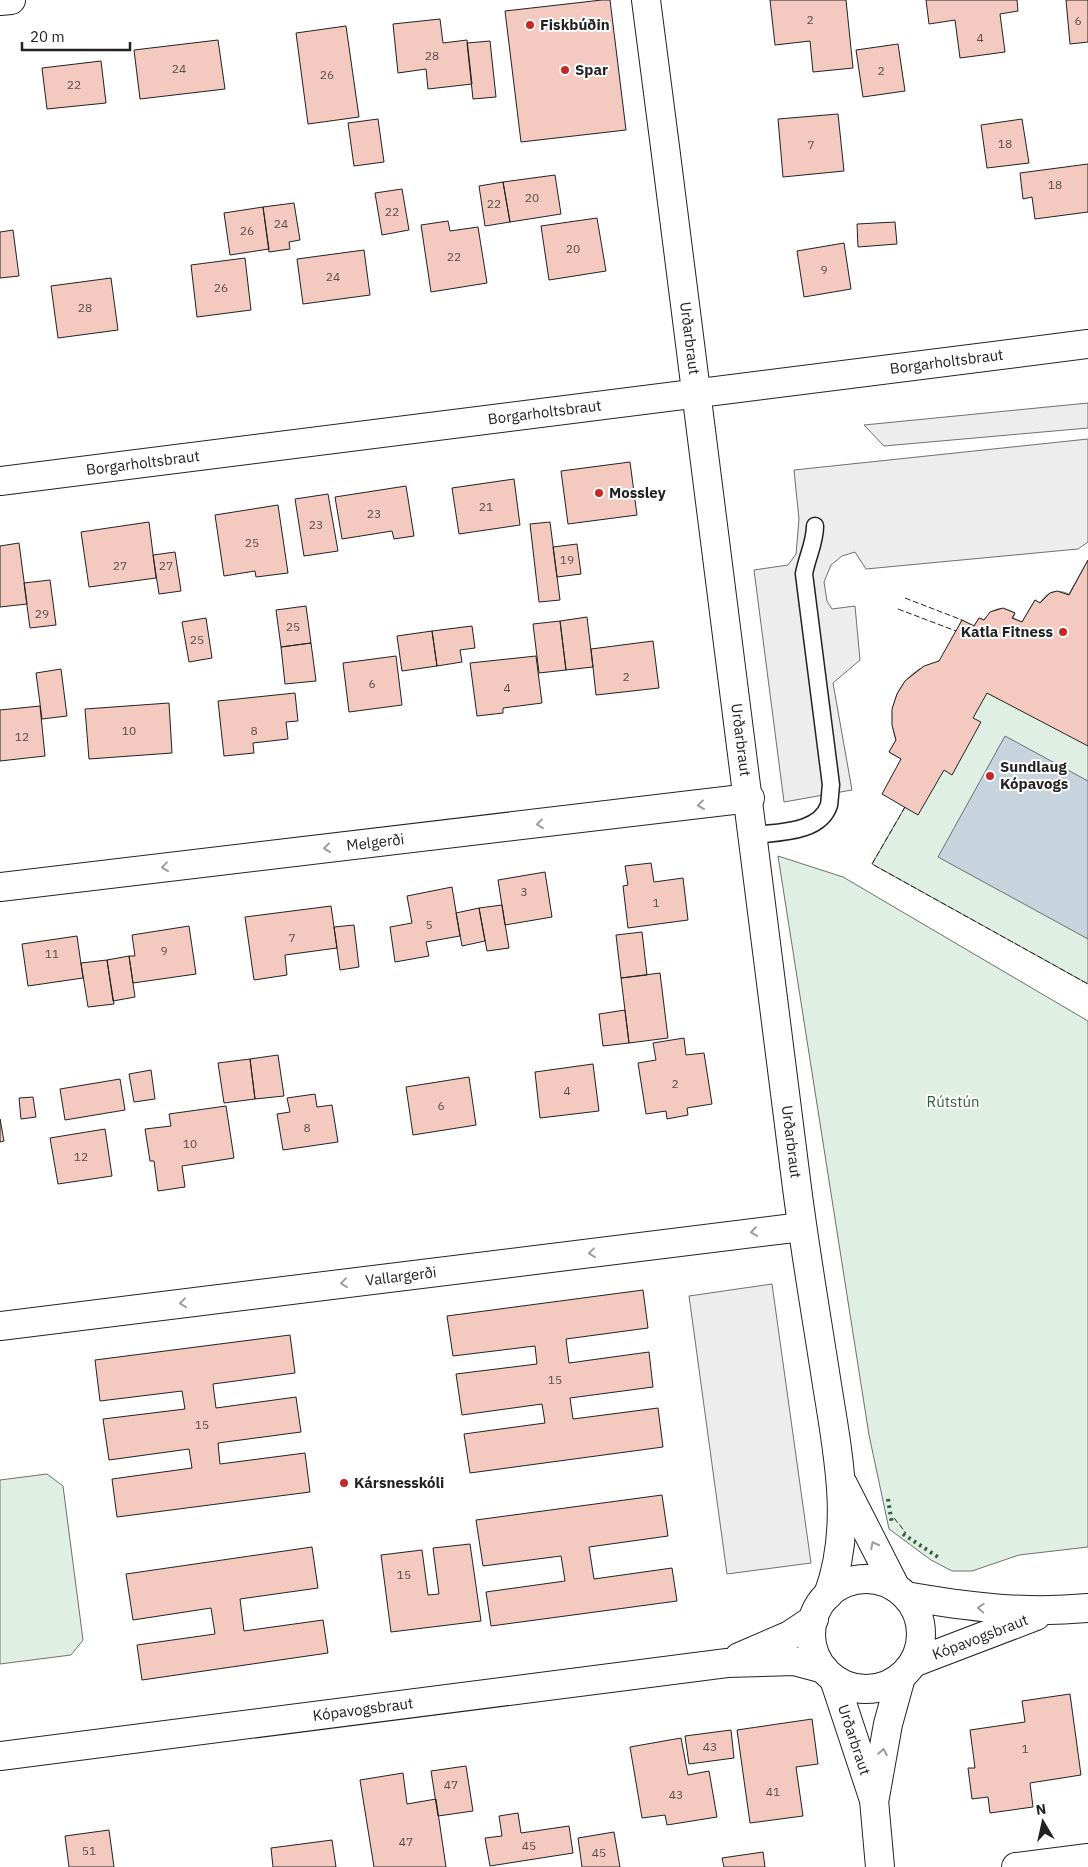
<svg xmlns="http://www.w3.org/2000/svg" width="1088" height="1867" font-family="'IBM Plex Sans',sans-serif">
  <rect width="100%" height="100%" fill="#fff"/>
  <path fill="#e0efe3" stroke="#6f6f6f" d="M1088,560V984L872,864L905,807L901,759L889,752L896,740C887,714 894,686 918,670C924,666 935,665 939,661C947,653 956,630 962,620L974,626L979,618L984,620C993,607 1002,606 1015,613L1013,618L1022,622L1035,600L1040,603C1047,591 1057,589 1069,594Z
    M778,856L843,877L1088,1021V1547L1019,1555L972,1571H952L931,1560L889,1529L869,1435Z
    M47,1474L63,1486L83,1640L71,1655L0,1664V1480Z"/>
  <path fill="#ededed" stroke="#6f6f6f" d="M1088,403V428L884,446L864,425Z
    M1088,439V542L1078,549L866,569L855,552L842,556L831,565L824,582L827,601L832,609L855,606L860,660L833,683L852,790L784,802L754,570L788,565L796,554L799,519L794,470Z
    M772,1284L811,1563L727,1574L689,1296Z"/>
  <path fill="#c7d3dd" stroke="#6f6f6f" d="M1005,736L1088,781V939L938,857Z"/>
  <path fill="#f3c9c0" stroke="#222" d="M602,0H610L626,130L521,142L505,11Z
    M770,0H846L853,68L813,72L810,41L775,45Z
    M926,0H1017L1018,11L1000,14L1005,52L960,58L955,20L929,24Z
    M1066,0H1088V42L1070,44Z
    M440,19L443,43L467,40L472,84L428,89L426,69L398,73L393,24Z
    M346,26L359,117L308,124L296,33Z
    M218,40L225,89L140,99L134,50Z
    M490,41L496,97L473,99L467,43Z
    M898,44L905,91L863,97L856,50Z
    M101,61L106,103L47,109L42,68Z
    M838,114L844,171L783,177L778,119Z
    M378,119L384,162L354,166L348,123Z
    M1022,119L1029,163L987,168L981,125Z
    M1088,164V212L1035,219L1032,197L1023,199L1020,173Z
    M555,175L561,214L510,222L503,182Z
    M503,182L510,222L485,226L479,186Z
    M402,189L409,230L382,235L375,193Z
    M294,203L300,240L289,242L290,249L269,252L263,207Z
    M263,207L269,249L230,255L224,213Z
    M597,218L606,271L549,280L541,226Z
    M448,221L450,231L478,227L487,283L431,292L421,225Z
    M895,222L897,244L858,247L857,224Z
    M13,230L19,276L0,278V232Z
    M844,243L851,289L804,297L797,251Z
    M364,250L370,295L303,304L297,259Z
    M245,258L251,310L197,317L191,265Z
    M111,278L118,330L58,338L51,286Z
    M630,462L637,515L568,524L561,471Z
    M514,479L520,525L459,534L452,488Z
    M406,486L414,536L394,539L392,531L342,539L335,497Z
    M328,494L338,551L304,556L295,499Z
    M278,505L288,573L256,577L255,571L224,576L215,515Z
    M149,522L156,578L89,587L81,532Z
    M550,522L560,600L539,602L530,524Z
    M19,543L27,604L0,607V546Z
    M577,544L581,574L557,577L553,547Z
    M175,552L181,591L159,594L153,555Z
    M1088,560V746L987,693L973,718L981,722L952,775L944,770L918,815L882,794L901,759L889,752L896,740L892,725V709L897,694L905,681L924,666L939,661L962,620L974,626L979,618L984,620L990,612L1003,608L1015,613L1012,618L1022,622L1035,600L1040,603L1050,593L1057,591L1069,595Z
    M50,580L56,625L30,628L24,583Z
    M306,606L311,643L281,647L276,610Z
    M587,617L593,667L566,670L560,621Z
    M206,618L212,658L189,662L182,622Z
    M560,621L566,670L539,673L533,624Z
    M472,626L475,648L460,650L462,662L437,666L432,631Z
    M432,631L437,666L402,671L397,636Z
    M653,641L659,688L596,695L591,649Z
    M311,643L316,681L285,684L281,647Z
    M396,656L402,705L349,712L343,663Z
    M536,656L542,703L503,708V713L477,716L470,663Z
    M61,669L67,716L42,719L36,673Z
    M295,693L298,721L286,722L288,739L253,743L254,753L224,756L218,701Z
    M169,703L172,753L89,759L85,709Z
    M40,706L45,756L0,761V710Z
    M651,863L654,882L683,878L688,920L628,928L623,886L628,885L625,866Z
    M545,872L552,917L505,925L498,880Z
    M452,887L460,936L426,942L429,956L395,962L390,927L412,923L407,896Z
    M502,905L509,948L487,951L479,908Z
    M331,906L337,948L285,955L287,975L254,980L245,917Z
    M479,908L485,941L462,946L456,913Z
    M354,925L359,967L340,970L334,927Z
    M189,926L196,974L133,983L129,956H135L132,935Z
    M642,932L647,975L621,978L616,935Z
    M77,936L83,978L28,986L22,944Z
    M129,956L135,997L113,1001L107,960Z
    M107,960L114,1004L88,1007L81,963Z
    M660,973L668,1038L629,1043L621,978Z
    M625,1010L629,1043L603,1046L599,1014Z
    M684,1038L686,1055L704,1053L712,1104L687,1108L688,1115L667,1119L666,1111L646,1114L638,1063L656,1060L653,1043Z
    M278,1055L284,1096L255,1099L250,1059Z
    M250,1059L255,1099L224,1103L218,1063Z
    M593,1064L599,1111L540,1118L535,1072Z
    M151,1070L155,1099L134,1102L129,1074Z
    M469,1077L476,1125L413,1135L406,1087Z
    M120,1079L125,1110L65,1120L60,1089Z
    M315,1094L317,1107L332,1105L338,1142L283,1150L277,1114L290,1112L287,1098Z
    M33,1097L36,1117L21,1119L19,1098Z
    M226,1106L234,1158L182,1166L185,1187L158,1191L154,1161H150L145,1129L171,1126L169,1114Z
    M0,1119L4,1141L0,1142Z
    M105,1129L112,1176L58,1184L50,1138Z
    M643,1290L648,1328L566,1339L569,1363L649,1352L653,1387L570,1398L573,1419L658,1408L663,1447L470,1473L464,1434L545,1423L542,1404L462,1415L456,1374L537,1364L535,1346L453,1356L447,1316Z
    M290,1335L295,1373L213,1384L216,1408L296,1397L301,1432L218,1443L220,1464L305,1453L310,1492L117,1517L112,1479L192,1468L189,1449L109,1460L103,1419L185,1409L182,1391L100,1401L95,1360Z
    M662,1495L668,1536L589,1547L594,1579L672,1568L677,1601L491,1626L486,1592L565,1581L561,1556L483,1566L476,1520Z
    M470,1544L481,1621L391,1632L381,1555L422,1550L428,1595L439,1594L433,1548Z
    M312,1547L318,1588L240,1599L244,1631L323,1620L328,1653L142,1680L137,1645L215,1634L211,1608L133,1620L126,1574Z
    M1070,1694L1081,1775L1030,1783L1033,1807L990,1813L988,1797L972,1799L968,1768H975L970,1730L1025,1722L1022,1701Z
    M812,1719L818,1764L796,1767L803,1816L750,1823L737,1730Z
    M731,1730L734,1758L689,1764L685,1736Z
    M681,1738L688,1775L709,1771L717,1817L667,1825L665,1815L642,1818L630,1747Z
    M466,1766L473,1811L438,1816L431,1771Z
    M403,1773L407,1804L436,1799L446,1867H374L360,1780Z
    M518,1813L521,1833L569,1826L573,1853L490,1866L485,1838L502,1836L499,1816Z
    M109,1830L114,1867H69L65,1836Z
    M614,1832L620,1867H582L578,1838Z
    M332,1840L336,1867H273L271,1848Z
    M763,1852L765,1867H724L722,1858Z"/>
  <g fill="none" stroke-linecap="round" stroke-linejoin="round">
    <g stroke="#222" stroke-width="19">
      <path id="lane" d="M755,835C778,832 820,833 829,805C830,799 830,792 831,785L804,574C807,557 815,543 815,526"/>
    </g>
    <g stroke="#222" stroke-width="30">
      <g id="street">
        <path d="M0,1L11,0"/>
        <path id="s1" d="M0,887L750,798"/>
        <path id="s2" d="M0,1326L802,1227"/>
        <path d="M1016,1867L1088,1858"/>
      </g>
    </g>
    <g stroke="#222" stroke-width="30">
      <g id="secondary">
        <path id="s3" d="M646,0C697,393 747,786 796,1180C804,1244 815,1308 825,1372C836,1445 855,1523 828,1595"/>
        <path id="s4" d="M0,481L1088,344"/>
        <path d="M843,1484L896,1588"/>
        <circle cx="866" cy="1634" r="55"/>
        <path d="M906,1596C968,1607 1025,1614 1088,1608"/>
        <path d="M739,1657L790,1635L814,1619"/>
        <path id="s5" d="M913,1663L1036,1616"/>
        <path id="s6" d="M834,1679L874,1800L880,1867"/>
        <path id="s7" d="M0,1756L727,1663L794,1661L824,1669"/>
        <path d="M875,1797L888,1724L901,1677"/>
      </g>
    </g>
    <use href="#lane" stroke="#fff" stroke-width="16"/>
    <use href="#street" stroke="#fff" stroke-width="28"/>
    <use href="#secondary" stroke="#fff" stroke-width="28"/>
    <path stroke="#2f5e38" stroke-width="4" stroke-dasharray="2.5 4" stroke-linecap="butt" d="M888,1499L892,1524
      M903,1534L941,1559"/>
    <path stroke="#222" stroke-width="1" stroke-dasharray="6 2.5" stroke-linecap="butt" d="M905,598L962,620
      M898,609L956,631
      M905,807L872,864L1088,984
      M894,1518L906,1533"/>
  </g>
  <defs><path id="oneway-chevron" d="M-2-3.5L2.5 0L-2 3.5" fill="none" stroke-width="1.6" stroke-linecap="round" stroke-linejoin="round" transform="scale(1.25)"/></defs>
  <g stroke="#9c9c9c">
    <use href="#oneway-chevron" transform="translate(701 805) rotate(173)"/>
    <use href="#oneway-chevron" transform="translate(540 824) rotate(173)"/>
    <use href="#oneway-chevron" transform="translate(327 848) rotate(173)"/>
    <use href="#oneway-chevron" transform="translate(165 867) rotate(173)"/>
    <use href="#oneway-chevron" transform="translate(754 1232) rotate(172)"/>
    <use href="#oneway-chevron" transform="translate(592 1253) rotate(173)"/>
    <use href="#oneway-chevron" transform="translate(344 1283) rotate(173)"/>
    <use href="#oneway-chevron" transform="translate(183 1303) rotate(173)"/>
    <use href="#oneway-chevron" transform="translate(874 1545) rotate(-117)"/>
    <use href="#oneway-chevron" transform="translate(981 1608) rotate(-177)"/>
    <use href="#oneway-chevron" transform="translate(883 1752) rotate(-80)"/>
  </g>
  <g fill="#c62828" stroke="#fff" stroke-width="2">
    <circle cx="530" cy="25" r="5"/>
    <circle cx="565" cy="70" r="5"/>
    <circle cx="599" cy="493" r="5"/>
    <circle cx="1063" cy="632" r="5"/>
    <circle cx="990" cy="776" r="5"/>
    <circle cx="344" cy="1483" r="5"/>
  </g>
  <g text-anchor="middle" stroke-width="4" stroke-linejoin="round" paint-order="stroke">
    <g font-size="12" fill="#564c4a">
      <text x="810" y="24">2</text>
      <text x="1078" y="25">6</text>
      <text x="980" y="42">4</text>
      <text x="432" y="60">28</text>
      <text x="179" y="73">24</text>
      <text x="881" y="75">2</text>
      <text x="327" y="79">26</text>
      <text x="74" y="89">22</text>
      <text x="1005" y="148">18</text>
      <text x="811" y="149">7</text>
      <text x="1055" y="189">18</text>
      <text x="532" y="202">20</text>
      <text x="494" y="208">22</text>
      <text x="392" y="216">22</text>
      <text x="281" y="228">24</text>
      <text x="247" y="235">26</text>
      <text x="573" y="253">20</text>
      <text x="454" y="261">22</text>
      <text x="824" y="274">9</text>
      <text x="333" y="281">24</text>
      <text x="221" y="292">26</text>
      <text x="85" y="312">28</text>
      <text x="486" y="511">21</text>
      <text x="374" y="518">23</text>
      <text x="316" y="529">23</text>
      <text x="252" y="547">25</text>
      <text x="567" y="564">19</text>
      <text x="120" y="570">27</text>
      <text x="166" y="570">27</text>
      <text x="42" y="618">29</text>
      <text x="293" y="631">25</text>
      <text x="197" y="644">25</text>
      <text x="626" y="681">2</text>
      <text x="372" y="688">6</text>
      <text x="507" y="692">4</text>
      <text x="129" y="735">10</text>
      <text x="254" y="735">8</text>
      <text x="22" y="741">12</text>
      <text x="524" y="896">3</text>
      <text x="656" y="907">1</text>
      <text x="429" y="929">5</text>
      <text x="292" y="942">7</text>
      <text x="164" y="955">9</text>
      <text x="52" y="958">11</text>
      <text x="675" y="1088">2</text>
      <text x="567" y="1095">4</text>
      <text x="441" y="1110">6</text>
      <text x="307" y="1132">8</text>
      <text x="190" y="1148">10</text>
      <text x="81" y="1161">12</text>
      <text x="555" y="1384">15</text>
      <text x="202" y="1429">15</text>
      <text x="404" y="1579">15</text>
      <text x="710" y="1751">43</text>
      <text x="1025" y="1753">1</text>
      <text x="451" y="1789">47</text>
      <text x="773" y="1796">41</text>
      <text x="676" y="1799">43</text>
      <text x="406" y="1846">47</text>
      <text x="529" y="1850">45</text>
      <text x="89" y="1855">51</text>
      <text x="599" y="1857">45</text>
    </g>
    <g font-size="15" font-weight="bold" fill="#222" stroke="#fff" text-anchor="start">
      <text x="540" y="30">Fiskbúðin</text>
      <text x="575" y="75">Spar</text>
      <text x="609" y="498">Mossley</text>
      <text x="1053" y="637" text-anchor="end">Katla Fitness</text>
      <text x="1000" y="772">Sundlaug<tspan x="1000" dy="17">Kópavogs</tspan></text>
      <text x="354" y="1488">Kársnesskóli</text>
    </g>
    <g font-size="15" fill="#222" stroke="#fff">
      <text dy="5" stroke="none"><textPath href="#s3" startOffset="341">Urðarbraut</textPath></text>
      <text dy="5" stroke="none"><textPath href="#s4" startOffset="954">Borgarholtsbraut</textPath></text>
      <text dy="5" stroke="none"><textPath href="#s4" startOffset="549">Borgarholtsbraut</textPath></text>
      <text dy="5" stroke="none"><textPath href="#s4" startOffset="144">Borgarholtsbraut</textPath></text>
      <text dy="5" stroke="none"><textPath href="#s3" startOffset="746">Urðarbraut</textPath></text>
      <text dy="5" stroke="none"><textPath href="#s1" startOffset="378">Melgerði</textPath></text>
      <text dy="5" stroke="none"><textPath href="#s3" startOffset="1151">Urðarbraut</textPath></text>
      <text dy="5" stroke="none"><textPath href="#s2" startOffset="404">Vallargerði</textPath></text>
      <text dy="5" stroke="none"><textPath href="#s5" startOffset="72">Kópavogsbraut</textPath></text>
      <text dy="5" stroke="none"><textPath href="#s7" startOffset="366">Kópavogsbraut</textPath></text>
      <text dy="5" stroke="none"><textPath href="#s6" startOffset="64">Urðarbraut</textPath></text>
    </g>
    <g font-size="15" fill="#2f5e38" stroke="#fff">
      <text x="953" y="1107">Rútstún</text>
    </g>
  </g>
  <g transform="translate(1043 1822) rotate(351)" stroke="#ffffff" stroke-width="4" paint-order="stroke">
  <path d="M0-4L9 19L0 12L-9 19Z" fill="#222222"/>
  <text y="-8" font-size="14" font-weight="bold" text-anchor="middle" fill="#222222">N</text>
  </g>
  <path d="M22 42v8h108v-8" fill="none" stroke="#222222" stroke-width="2.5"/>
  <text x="30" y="42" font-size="15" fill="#222222" stroke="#ffffff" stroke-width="4" paint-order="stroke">20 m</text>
</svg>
